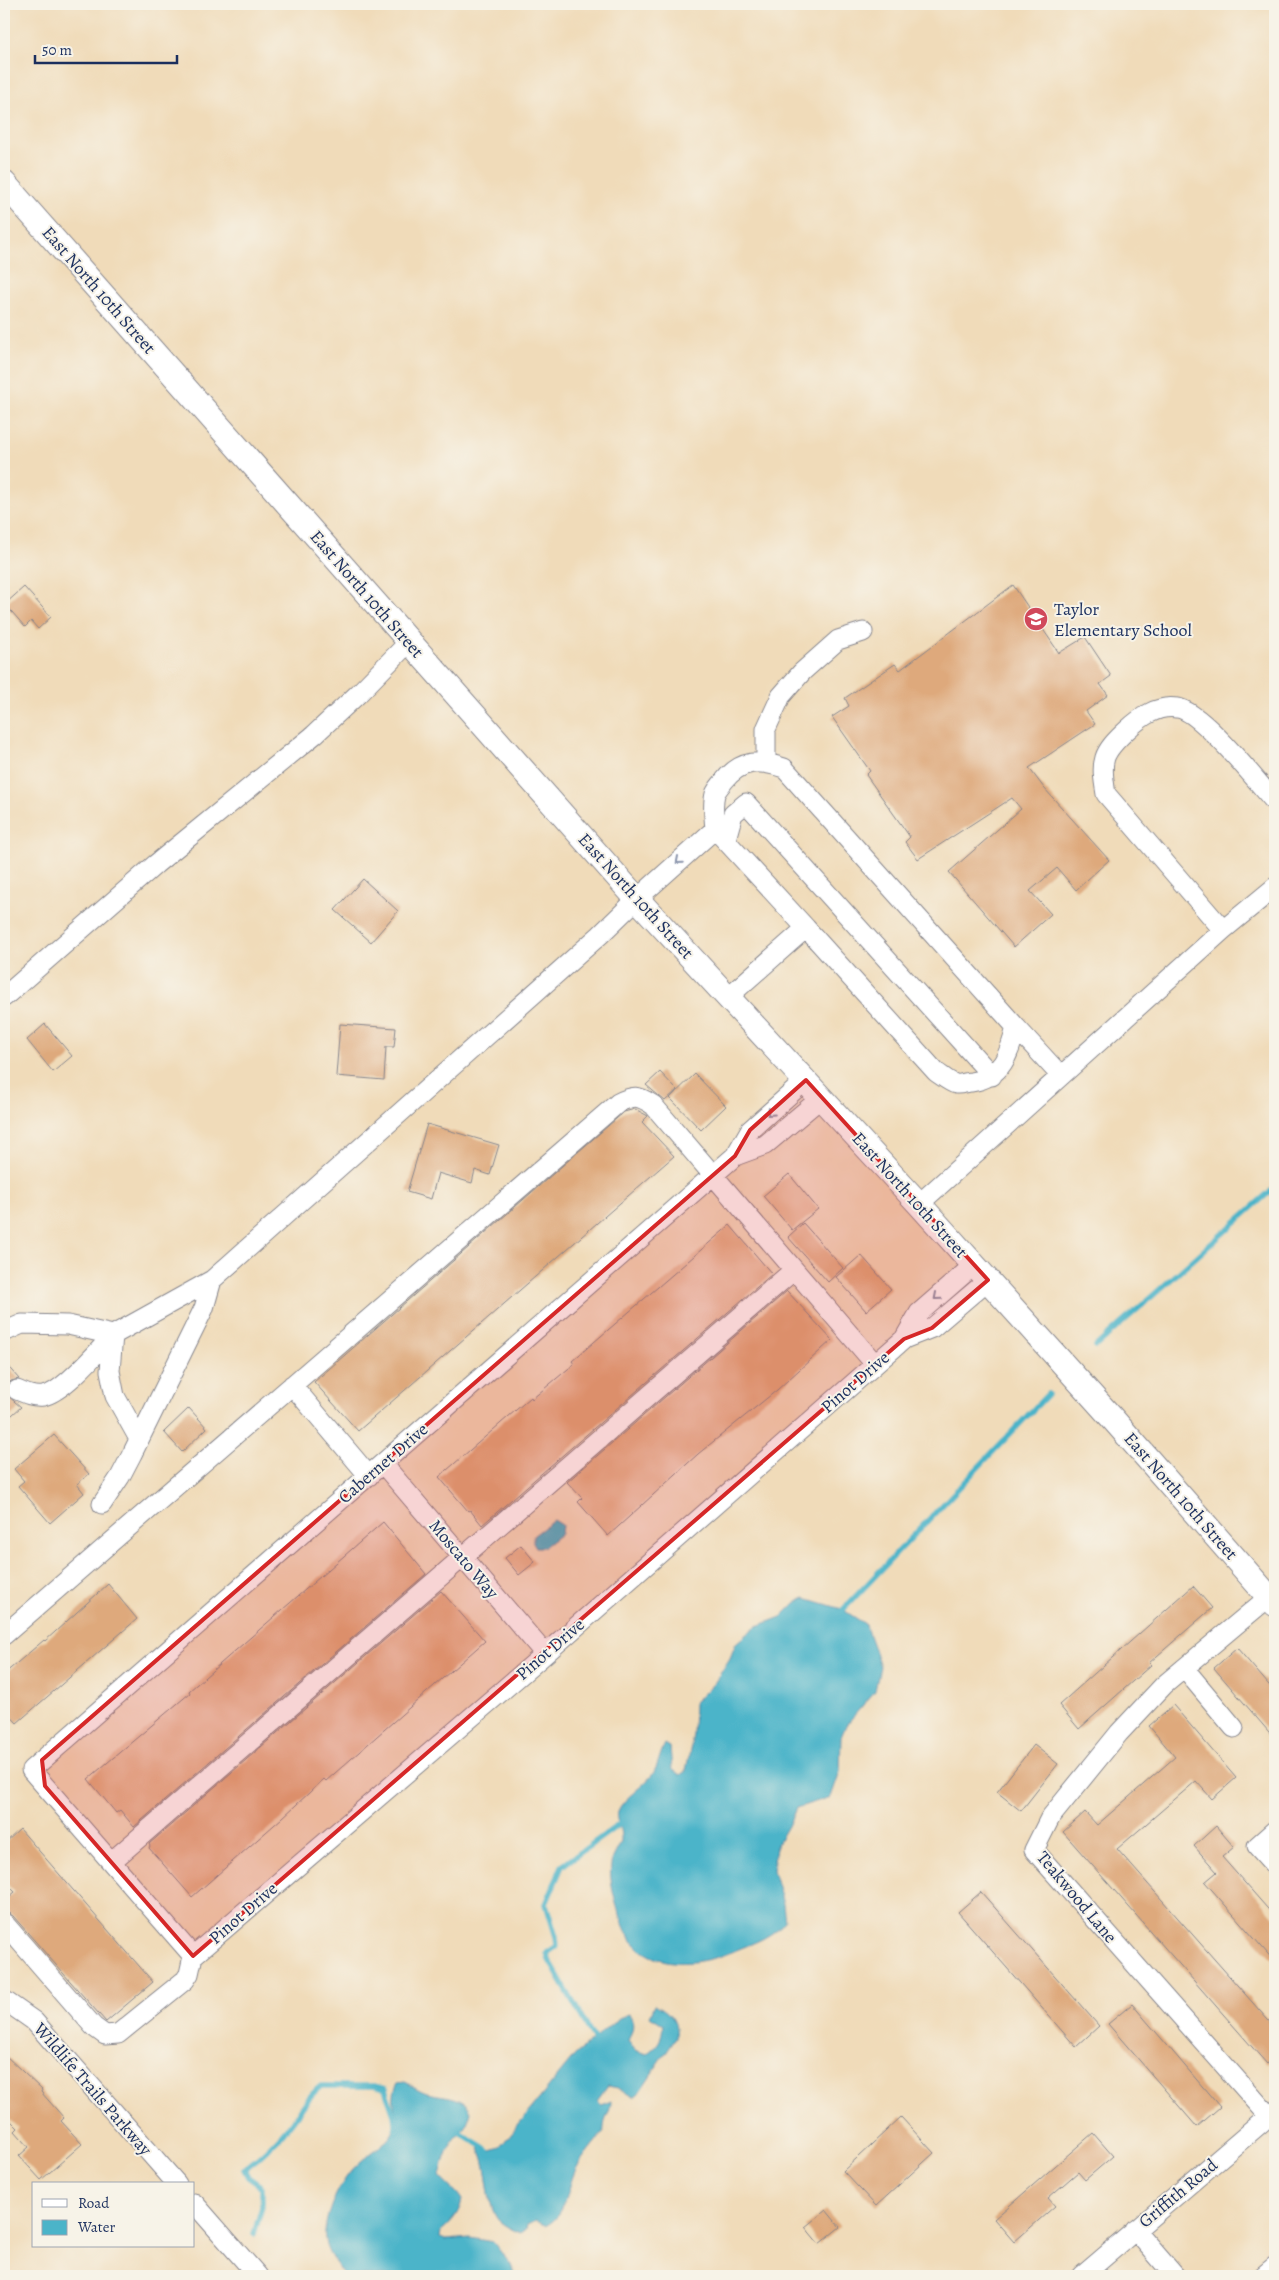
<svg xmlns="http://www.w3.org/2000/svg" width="1279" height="2280" font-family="Alegreya,serif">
  <rect width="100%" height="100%" fill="#f7f3e8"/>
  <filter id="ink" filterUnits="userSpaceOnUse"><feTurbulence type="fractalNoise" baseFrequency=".02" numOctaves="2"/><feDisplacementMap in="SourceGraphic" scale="10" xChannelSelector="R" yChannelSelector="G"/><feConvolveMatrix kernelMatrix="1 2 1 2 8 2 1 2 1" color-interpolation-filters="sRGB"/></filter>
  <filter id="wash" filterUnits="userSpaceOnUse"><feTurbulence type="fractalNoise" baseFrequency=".0096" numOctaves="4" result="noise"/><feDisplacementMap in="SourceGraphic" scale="20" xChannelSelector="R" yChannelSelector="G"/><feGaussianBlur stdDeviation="1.12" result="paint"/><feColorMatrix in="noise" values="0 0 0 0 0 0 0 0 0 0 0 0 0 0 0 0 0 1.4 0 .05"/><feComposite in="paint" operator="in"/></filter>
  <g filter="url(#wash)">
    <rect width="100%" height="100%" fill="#f0dbb9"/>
    <path fill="#4bb4c9" stroke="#337294" d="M554,1520L562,1525L561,1534L544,1547H536L533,1542V1536Z
      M805,1598L842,1609L865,1624L880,1666L875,1691L846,1725L841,1737L840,1771L831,1797L796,1808L788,1826L776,1846L773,1870L783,1904L785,1921C773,1937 753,1943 734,1951C704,1964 660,1971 635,1944C626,1935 622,1921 618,1910C614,1897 609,1879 611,1865C612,1856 619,1849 621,1841C622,1831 616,1819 618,1811C623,1798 643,1787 652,1775C658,1767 660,1753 665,1744L670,1747L672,1769L680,1775L686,1771L693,1735L694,1703L715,1682L730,1658L736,1643L755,1627L781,1617L795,1603Z
      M655,2004C669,2012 678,2020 676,2037L638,2094L633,2097L618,2088L608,2086L597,2101L602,2105L611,2101C611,2114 603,2118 604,2131C595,2143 583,2156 576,2169C566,2190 568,2214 545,2225L535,2221L527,2225L526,2229L520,2233C513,2230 505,2226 499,2221C485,2205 490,2169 479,2149L483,2146L491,2150L500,2147L575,2055L619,2018L629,2014C636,2023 632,2031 628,2041L635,2050L646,2054C659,2045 662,2040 663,2024L650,2016Z
      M405,2082C412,2085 420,2091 427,2093C443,2097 463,2095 471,2111C466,2133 455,2134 447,2152C444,2159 442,2168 440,2176C447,2185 456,2190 462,2200C459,2214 452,2222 441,2231L440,2238L446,2240L470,2238L493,2242L511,2265L515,2276H346C338,2267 326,2253 325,2240C323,2216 340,2180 358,2164C366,2156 387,2143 392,2134C402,2116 387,2101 398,2083Z"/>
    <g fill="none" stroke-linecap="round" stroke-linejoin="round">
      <path stroke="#4bb4c9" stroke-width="5.5" d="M1096,1346L1275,1187
        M838,1615L1048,1394
        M597,2044L549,1960L547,1953L557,1946L556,1937L546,1904L562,1866L625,1820
        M456,2130L488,2150
        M254,2234L262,2207V2187L248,2177L244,2169C262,2156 278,2140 292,2122C303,2108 306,2098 321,2086H374L385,2089L396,2121V2133
        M211,2276L212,2274"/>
    </g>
    <g id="blocks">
      <path fill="#dea97b" d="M1013,585L1059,653L1085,637L1111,676L1100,684L1108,695L1086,711L1095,724L1029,768L1044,788L1109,860L1076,890L1057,868L1030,891L1051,914L1014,947L949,872L1021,809L1012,798L918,859L905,842L910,837L866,775L870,771L832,717L849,706L845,698L895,664L900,670Z
        M24,587L51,617L38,629L31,621L25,627L5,604Z
        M363,879L398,911L371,942L335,910Z
        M45,1024L72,1056L53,1072L27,1040Z
        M340,1024L396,1028L394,1047H386L384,1080L336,1076Z
        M660,1072L677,1090L665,1101L646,1085Z
        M695,1074L726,1106L701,1130L670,1098Z
        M635,1109L648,1116L642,1122L674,1156L358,1431L314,1382L624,1112Z
        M427,1124L499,1145L490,1175L475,1170L472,1183L438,1173L431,1199L407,1192Z
        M789,1174L818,1209L792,1230L763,1196Z
        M803,1223L843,1268L828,1282L788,1237Z
        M730,1225L772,1274L482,1525L470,1510L468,1511L439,1477L531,1397L532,1399L574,1364L572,1361Z
        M861,1255L891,1289L866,1311L836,1277Z
        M787,1291L832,1340L777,1390L698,1454L608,1536L578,1502L582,1498L567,1482Z
        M4,1362L19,1379L11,1381L7,1385L8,1396L21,1407L4,1422Z
        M189,1408L207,1428L182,1452L164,1432Z
        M54,1435L89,1474L77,1484L84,1493L50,1523L18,1486L24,1481L14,1469Z
        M383,1522L426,1574L134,1827L120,1810L116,1813L88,1779L190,1693L189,1691Z
        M521,1545L535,1562L519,1575L505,1558Z
        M108,1584L137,1619L17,1723L4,1709V1674L44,1640L45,1641Z
        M1193,1586L1212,1608L1149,1663L1151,1665L1079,1729L1059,1705Z
        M441,1591L485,1641L326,1781L324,1779L282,1818L192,1897L149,1848L150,1846L149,1844Z
        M1237,1648L1275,1692V1739L1214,1668Z
        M1173,1705L1236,1778L1212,1799L1196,1781L1117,1849L1275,2028V2057L1267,2064L1063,1832L1085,1812L1097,1825L1175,1757L1149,1726Z
        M1034,1745L1058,1764L1021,1811L997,1792Z
        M1216,1826L1234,1847L1222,1857L1275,1917V1962L1205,1882L1217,1872L1194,1846Z
        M20,1829L153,1982L106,2022L13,1916L4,1910V1901L15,1892L4,1881V1844Z
        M981,1892L1099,2026L1076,2047L958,1912Z
        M1132,2004L1220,2107L1197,2127L1108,2024Z
        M4,2054L42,2090L41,2092L64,2118L61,2121L82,2144L41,2180L19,2156L29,2147L15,2131L18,2128L4,2114Z
        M901,2117L934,2153L876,2206L843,2171Z
        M1093,2133L1113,2156L1085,2180L1078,2172L1048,2198L1055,2206L1014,2242L994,2219Z
        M826,2210L840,2227L819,2244L805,2227Z"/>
    </g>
  </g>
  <g filter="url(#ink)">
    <use href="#blocks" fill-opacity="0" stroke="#86858c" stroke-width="1"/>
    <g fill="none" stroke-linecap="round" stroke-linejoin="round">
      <g stroke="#86858c" stroke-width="21">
        <path id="minor" d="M766,762V729L781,696L802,672L838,640L863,632
          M726,839L733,814L746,803L992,1076
          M1223,930L1106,794C1100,760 1102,753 1127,730C1141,717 1157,705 1177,708C1201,710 1257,782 1275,802
          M4,997L156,864L314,735L358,694L409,642
          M728,997L806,928L715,829C714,817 712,805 715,794C717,789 721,785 724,781C741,759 760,760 784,768L1016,1027C1010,1053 1002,1078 971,1082C967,1082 960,1085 956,1084C950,1083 941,1075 936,1072L806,928
          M1016,1027L1061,1076
          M806,1080L750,1130L735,1156L765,1145L821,1098
          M919,1204L1223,930L1275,887
          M974,1265L919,1313L904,1339L932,1328L988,1280
          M4,1332L22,1324L68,1325L113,1335L212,1280L600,935L637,899L715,829
          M113,1335L110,1371L115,1396L139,1439
          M292,1385L369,1476
          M17,1390C26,1394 33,1397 43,1396C63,1393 99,1350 113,1335
          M383,1464L545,1654
          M102,1504L120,1477L132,1454L204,1308L212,1280
          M4,1635L618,1103C633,1095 638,1095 653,1105L875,1364
          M1184,1668L1234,1728
          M1275,1830L1257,1846L1275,1866
          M111,1862L794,1270
          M4,1923L94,2027L105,2035L118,2034L185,1980L189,1974L193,1956
          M193,1956L31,1770L735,1156
          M193,1956L545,1654L904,1339
          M4,2000L34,2021L177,2184
          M1269,2116L1034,1850L1050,1818L1119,1733L1164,1685L1269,1597
          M194,2203L258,2276
          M1135,2230L1175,2276
          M1082,2276L1275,2111
          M1263,2276L1275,2266"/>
      </g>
      <g stroke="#86858c" stroke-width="26">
        <path id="major" d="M4,183L637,899L919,1204L1112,1418L1275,1604"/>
      </g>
      <use href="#minor" stroke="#fff" stroke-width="19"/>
      <use href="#major" stroke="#fff" stroke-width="24"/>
    </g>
    <defs><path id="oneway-chevron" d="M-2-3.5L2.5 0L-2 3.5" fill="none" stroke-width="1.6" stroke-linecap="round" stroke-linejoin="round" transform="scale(1.25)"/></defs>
    <g stroke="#8d97ae">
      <use href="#oneway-chevron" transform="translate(679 861) rotate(139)"/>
      <use href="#oneway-chevron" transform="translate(770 1113) rotate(138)"/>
      <use href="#oneway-chevron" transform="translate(937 1297) rotate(139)"/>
    </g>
  </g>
  <path fill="#d62828" fill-opacity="0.2" stroke="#d62828" stroke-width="4" stroke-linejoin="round" d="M806,1080L988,1280L932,1328L904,1339L193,1956L45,1786L42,1760L735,1156L750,1130Z"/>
  <defs>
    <g id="school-disc" transform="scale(1.25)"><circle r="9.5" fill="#d1495b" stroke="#f7f3e8"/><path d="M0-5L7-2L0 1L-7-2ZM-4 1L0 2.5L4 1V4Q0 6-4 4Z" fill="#fff"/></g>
  </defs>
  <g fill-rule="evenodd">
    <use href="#school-disc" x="1036" y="619"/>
  </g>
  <g text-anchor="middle" stroke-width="4" stroke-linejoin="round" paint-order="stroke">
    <g font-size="18" fill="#1b2f5e" stroke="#f7f3e8">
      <text transform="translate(99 290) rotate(49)" y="6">East North 10th Street</text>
      <text transform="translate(367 594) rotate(49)" y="6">East North 10th Street</text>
      <text transform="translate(636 896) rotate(48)" y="6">East North 10th Street</text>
      <text transform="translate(910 1195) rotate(48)" y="6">East North 10th Street</text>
      <text transform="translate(855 1382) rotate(-41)" y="6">Pinot Drive</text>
      <text transform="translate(383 1463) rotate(-41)" y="6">Cabernet Drive</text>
      <text transform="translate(1181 1496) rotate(49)" y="6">East North 10th Street</text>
      <text transform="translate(464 1559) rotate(50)" y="6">Moscato Way</text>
      <text transform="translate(550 1649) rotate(-41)" y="6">Pinot Drive</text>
      <text transform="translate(1077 1897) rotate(50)" y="6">Teakwood Lane</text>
      <text transform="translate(243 1913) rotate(-41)" y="6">Pinot Drive</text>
      <text transform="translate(93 2089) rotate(49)" y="6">Wildlife Trails Parkway</text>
      <text transform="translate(1178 2193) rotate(-40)" y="6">Griffith Road</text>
    </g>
    <g font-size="18" fill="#1b2f5e" stroke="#f7f3e8" text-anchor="start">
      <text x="1054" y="615">Taylor<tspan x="1054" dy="21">Elementary School</tspan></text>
    </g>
  </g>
  <rect width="1279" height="2280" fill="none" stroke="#f7f3e8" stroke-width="20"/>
  <rect x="32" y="2182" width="162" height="65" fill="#f7f3e8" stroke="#9fa5b1"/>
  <rect x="42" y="2199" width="25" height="8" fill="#ffffff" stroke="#9fa5b1"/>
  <text x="78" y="2208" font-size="15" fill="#1b2f5e">Road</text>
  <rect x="42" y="2220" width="25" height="15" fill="#4bb4c9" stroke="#9fa5b1"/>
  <text x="78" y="2232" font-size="15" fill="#1b2f5e">Water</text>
  <path d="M35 55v8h142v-8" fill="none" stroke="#1b2f5e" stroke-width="2.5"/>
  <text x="42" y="55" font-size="15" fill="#1b2f5e" stroke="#f7f3e8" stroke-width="4" paint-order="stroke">50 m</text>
</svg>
